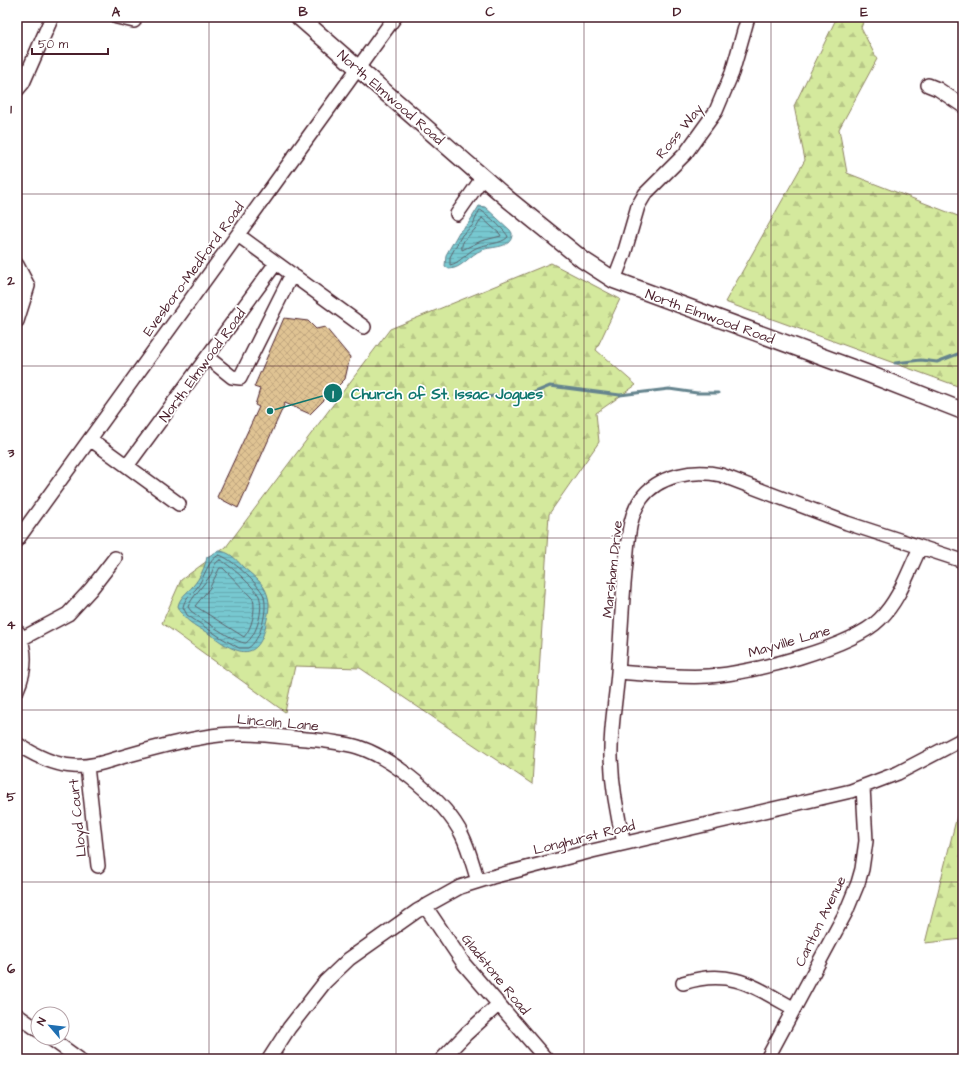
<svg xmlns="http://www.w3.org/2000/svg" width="980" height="1076" font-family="'Architects Daughter',sans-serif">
  <defs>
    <pattern id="forest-firs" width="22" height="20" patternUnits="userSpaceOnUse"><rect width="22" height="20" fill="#d4e99d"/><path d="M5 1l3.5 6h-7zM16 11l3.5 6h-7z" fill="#b8c787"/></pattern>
    <pattern id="water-rules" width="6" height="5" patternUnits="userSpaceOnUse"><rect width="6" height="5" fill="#77c8d0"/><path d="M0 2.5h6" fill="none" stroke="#68abb3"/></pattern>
    <pattern id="building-cross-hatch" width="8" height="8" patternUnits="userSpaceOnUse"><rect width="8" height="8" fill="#dfc393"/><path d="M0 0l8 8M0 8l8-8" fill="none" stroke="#c1a77f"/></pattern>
  </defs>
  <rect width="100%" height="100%" fill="#fff"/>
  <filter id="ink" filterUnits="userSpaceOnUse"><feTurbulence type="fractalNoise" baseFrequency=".025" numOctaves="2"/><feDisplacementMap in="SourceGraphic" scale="8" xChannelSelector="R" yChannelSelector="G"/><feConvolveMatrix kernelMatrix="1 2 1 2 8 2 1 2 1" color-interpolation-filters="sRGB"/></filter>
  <g filter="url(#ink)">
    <path fill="url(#forest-firs)" stroke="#8f8464" d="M837,17H865L861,28L877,59L839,129L847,173L963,218V388L725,302L805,160L794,106Z
      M551,263L620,299L596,350L636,385L596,413L599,442L549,514L532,784L360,668L295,666L285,712L162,623L181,580L226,547L390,329Z
      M963,811V939L925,943L957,816Z"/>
    <path fill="url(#water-rules)" stroke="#65848e" d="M479,206L485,207L510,230L512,233C513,249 492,246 482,250C470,254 462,269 449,269L445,266L446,255L459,232L468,224Z
      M218,551C229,551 236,559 243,567C251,574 264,583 267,594C271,604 268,614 266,624C259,661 239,656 214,637C201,628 184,623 178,606C180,597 187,593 193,586C200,578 205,567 207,557Z"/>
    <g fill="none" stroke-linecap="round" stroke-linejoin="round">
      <path stroke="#5c636d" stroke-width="1" d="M480,210C484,211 507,232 508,237C500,245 487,243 476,248C467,252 460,263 450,265V257L462,235L472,226Z
        M482,218L500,234L501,236L481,241L462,250C460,240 470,236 475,229C478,226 479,222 482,218Z
        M219,555C230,557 258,584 263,594C269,607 261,641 248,648H239L220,637L187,615L183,607C185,598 190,595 196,589C204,579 208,559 219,555Z
        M220,560C228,563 255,588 259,596C264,609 257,635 246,643C237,644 200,618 191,611L188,607C190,600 205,583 210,576C214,570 213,563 220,560Z
        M220,568H223L253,599C256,610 252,628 244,637L195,606L209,589Z"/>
      <path stroke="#65848e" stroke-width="3" d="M895,363L921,360L937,362L963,352
        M478,398L494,396L521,398L550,386L620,395L669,389L697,393H718"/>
    </g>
    <path fill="url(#building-cross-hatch)" stroke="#4a1f2b" d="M284,318L308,321L316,329L325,327L350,357L345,379L310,414L285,403L238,508L217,497L259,407L255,405L260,389L254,387Z"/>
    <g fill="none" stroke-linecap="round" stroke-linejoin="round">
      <g stroke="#4a1f2b" stroke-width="16">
        <path id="minor" d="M117,17L134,21
          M928,85L938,89L963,106
          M17,90L23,83L52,17
          M457,214L483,177
          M238,235L364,327
          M17,265L28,286L17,321
          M614,280L624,254L638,206L645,194L685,154L716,111L732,73L748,17
          M207,357L232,377L240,378L292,274
          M90,439L179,504
          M127,466L276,263
          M17,540L395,17
          M21,639L68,614L91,589L115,558
          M618,672C648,674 679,678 709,676C749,674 853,647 880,619C900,599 908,572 920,548
          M17,690C26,670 27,652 18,632
          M17,744C34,755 53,765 73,766C92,768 110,760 129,755C154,748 179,741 205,737C235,731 265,735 295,738C316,740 338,741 358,747C393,758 446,802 462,835C469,849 473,866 478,881
          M87,766L98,866
          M624,843C617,815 612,786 611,757C610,728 616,700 618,672C621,636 622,599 626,563C628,541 628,518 641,499C658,475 694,469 721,475L847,523L963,561
          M425,906L464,964L546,1059
          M683,983C731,968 753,986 793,1008
          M17,1015L38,1030
          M50,1038L79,1059
          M269,1059L289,1028L325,982L349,959L417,911L460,887L492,877L592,851L851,791L898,773L963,739
          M442,1059L466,1034L499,1004
          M767,1059L846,912L858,883L862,869L866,841L863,787"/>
      </g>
      <g stroke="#4a1f2b" stroke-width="19">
        <path id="major" d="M299,17L509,200L583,260L614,280L866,373L963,411"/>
      </g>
      <use href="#minor" stroke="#fff" stroke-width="13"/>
      <use href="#major" stroke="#fff" stroke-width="16"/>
    </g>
  </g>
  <path fill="none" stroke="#4a1f2b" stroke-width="1" stroke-opacity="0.55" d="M209,17V1059M396,17V1059M584,17V1059M771,17V1059M17,194H963M17,366H963M17,538H963M17,710H963M17,882H963"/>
  <g text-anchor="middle" stroke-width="3.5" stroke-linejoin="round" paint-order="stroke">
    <g font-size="14" fill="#4a1f2b" stroke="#fff">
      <text transform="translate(391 97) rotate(41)" y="5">North Elmwood Road</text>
      <text transform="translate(679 131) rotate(-51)" y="5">Ross Way</text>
      <text transform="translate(193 269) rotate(-54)" y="5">Evesboro-Medford Road</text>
      <text transform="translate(710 316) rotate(20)" y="5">North Elmwood Road</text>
      <text transform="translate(202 365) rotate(-54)" y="5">North Elmwood Road</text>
      <text transform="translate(612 569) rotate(-84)" y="5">Marsham Drive</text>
      <text transform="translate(789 641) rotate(-16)" y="5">Mayville Lane</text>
      <text transform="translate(278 722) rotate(5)" y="5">Lincoln Lane</text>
      <text transform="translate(77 818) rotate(-96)" y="5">Lloyd Court</text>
      <text transform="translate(584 837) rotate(-14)" y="5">Longhurst Road</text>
      <text transform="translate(820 921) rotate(-64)" y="5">Carlton Avenue</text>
      <text transform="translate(496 974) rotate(51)" y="5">Gladstone Road</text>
    </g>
  </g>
  <path fill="none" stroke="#0f766e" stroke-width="1.5" d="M270 411L333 393"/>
  <g fill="#0f766e" stroke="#fff" stroke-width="1.5">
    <circle cx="270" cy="411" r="4"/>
    <circle cx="333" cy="393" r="10"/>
  </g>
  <g font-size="12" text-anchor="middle" font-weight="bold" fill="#fff">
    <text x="333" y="398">1</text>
  </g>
  <g font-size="15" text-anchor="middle" font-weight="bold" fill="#0f766e" stroke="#fff" stroke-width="3.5" stroke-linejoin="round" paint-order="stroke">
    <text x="447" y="399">Church of St. Issac Jogues</text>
  </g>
  <rect width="980" height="1076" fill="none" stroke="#fff" stroke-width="44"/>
  <g transform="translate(50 1026) rotate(298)"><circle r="19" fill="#ffffff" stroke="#b7a5aa"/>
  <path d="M0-3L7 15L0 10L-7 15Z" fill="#1f6fb2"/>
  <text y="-6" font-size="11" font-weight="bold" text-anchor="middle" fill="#4a1f2b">N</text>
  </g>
  <path d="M32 48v6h76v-6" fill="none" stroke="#4a1f2b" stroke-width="2"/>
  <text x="38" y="48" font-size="12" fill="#4a1f2b" stroke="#ffffff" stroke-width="3" paint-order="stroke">50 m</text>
  <rect x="22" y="22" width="936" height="1032" fill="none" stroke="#4a1f2b" stroke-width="1.5"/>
  <g font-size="13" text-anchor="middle" font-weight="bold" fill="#4a1f2b">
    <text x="116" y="16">A</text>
    <text x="303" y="16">B</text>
    <text x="490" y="16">C</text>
    <text x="677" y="16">D</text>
    <text x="864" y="16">E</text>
    <text x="11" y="113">1</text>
    <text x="11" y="285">2</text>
    <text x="11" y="457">3</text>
    <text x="11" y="629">4</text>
    <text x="11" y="801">5</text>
    <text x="11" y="973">6</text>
  </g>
</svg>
